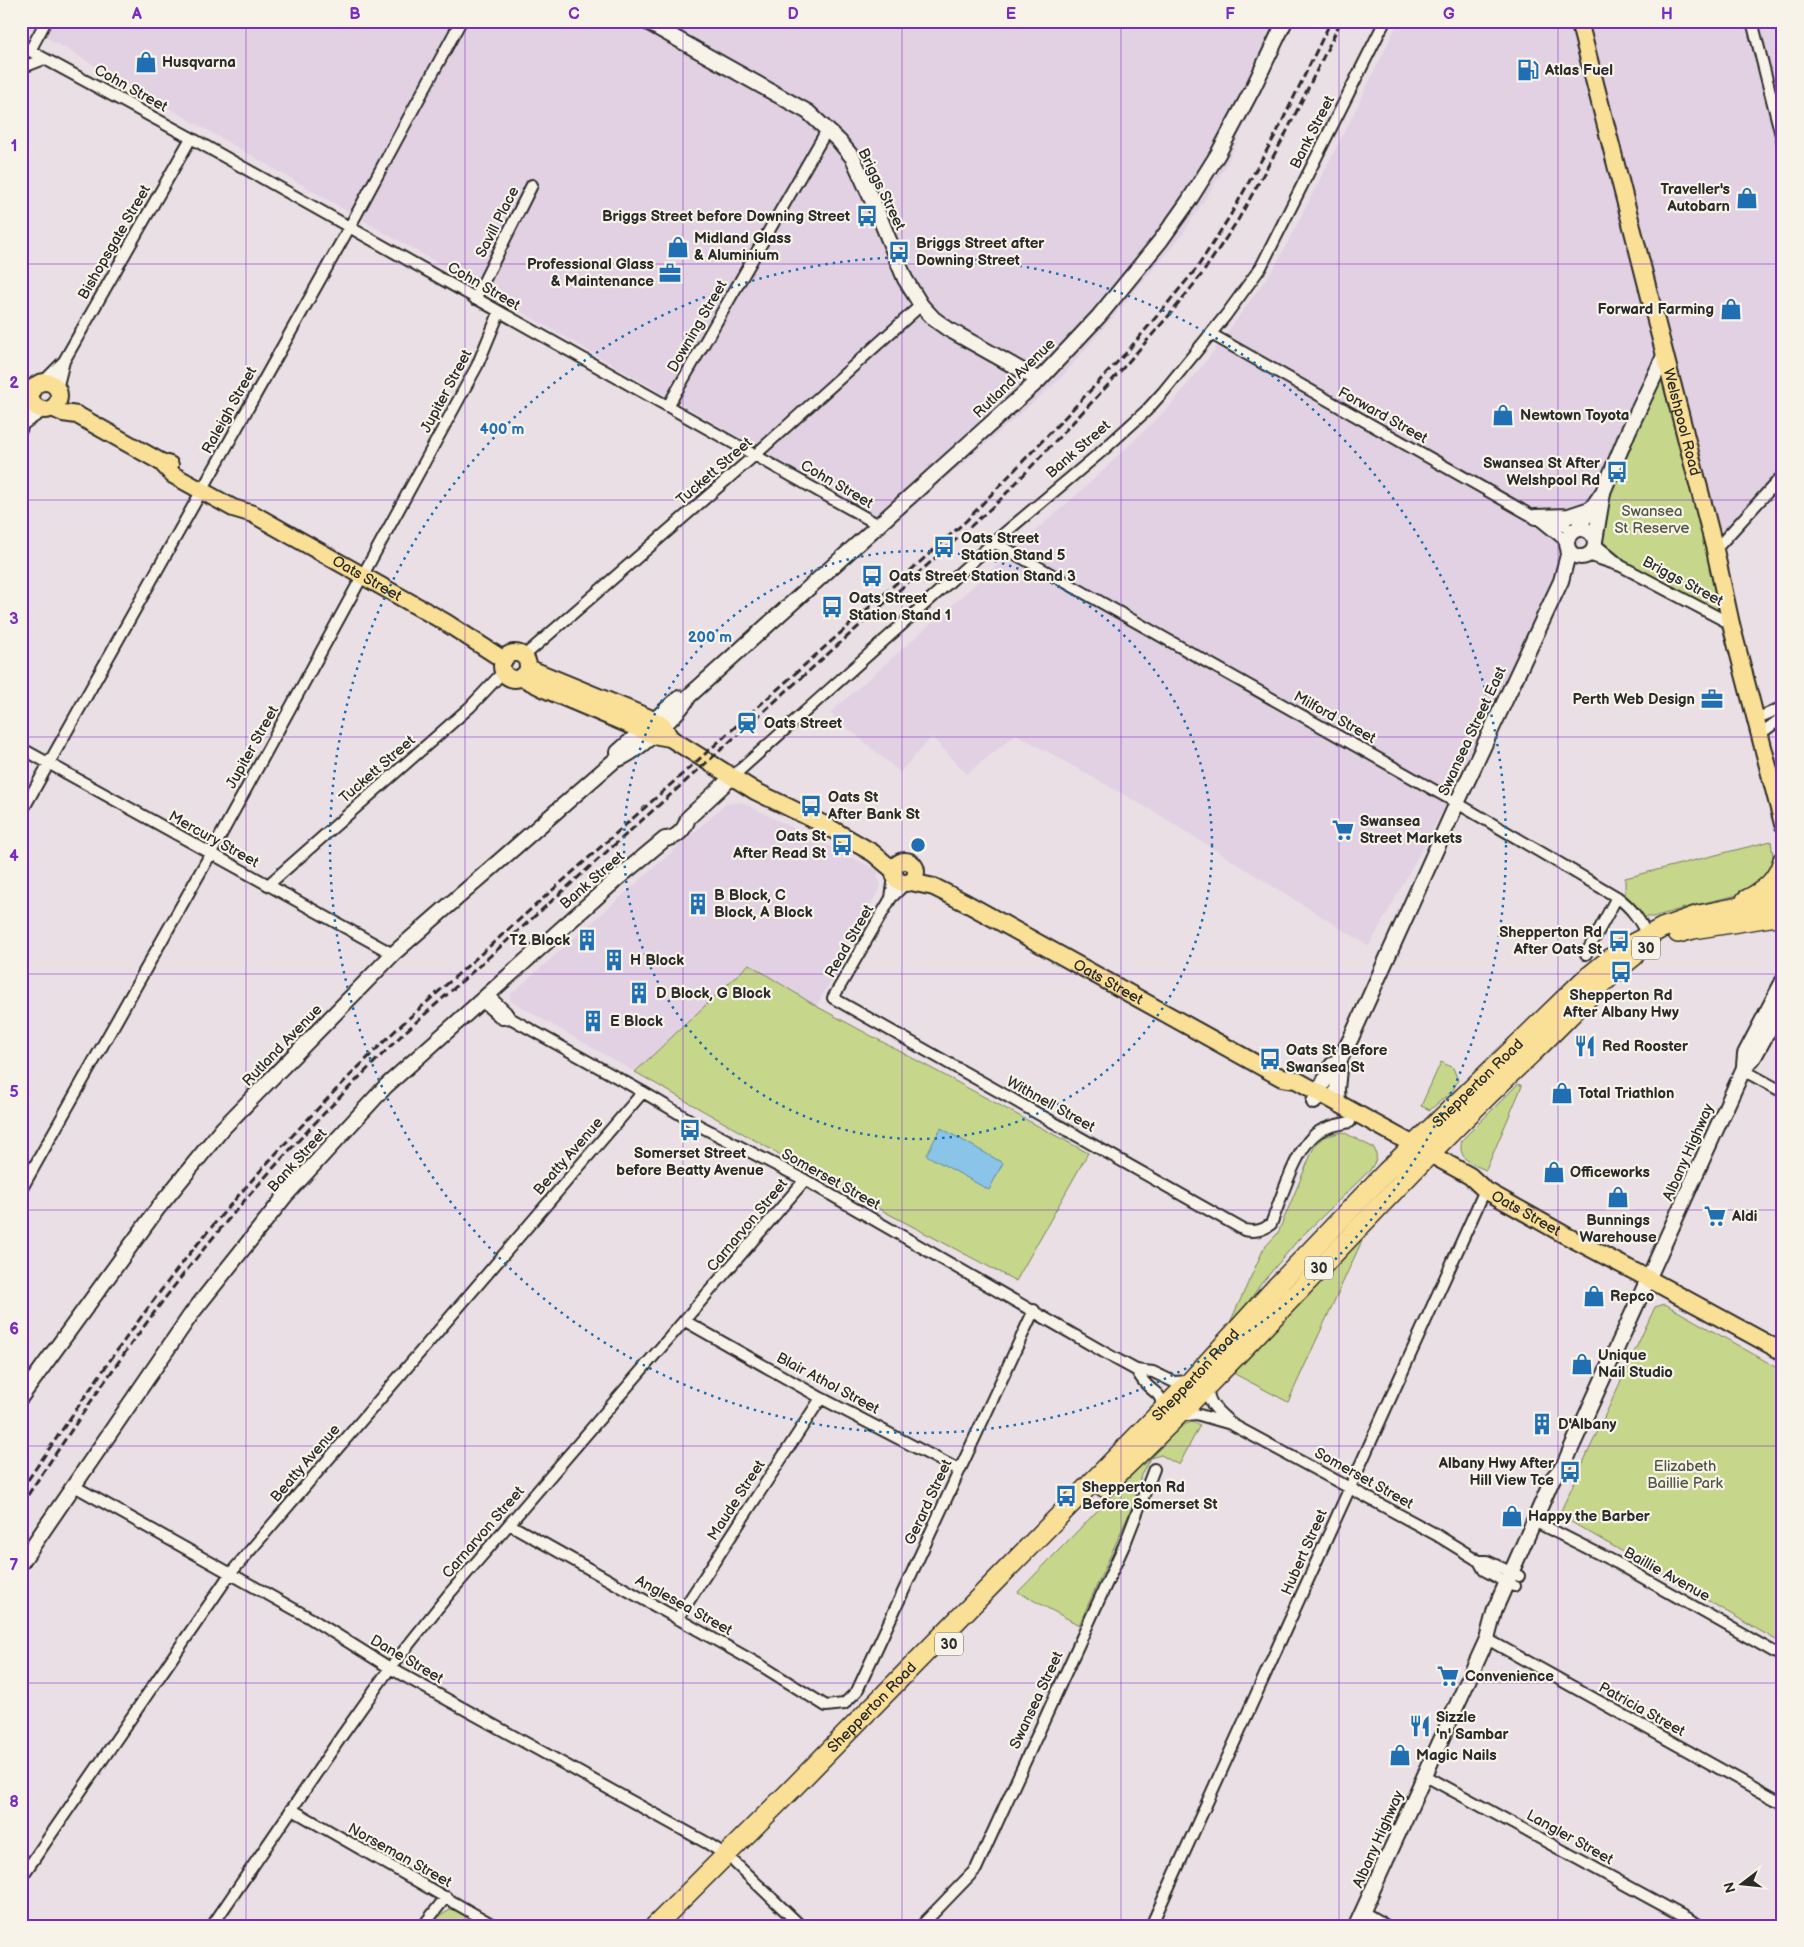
<svg xmlns="http://www.w3.org/2000/svg" width="1804" height="1947" font-family="'Balsamiq Sans',sans-serif">
  <rect width="100%" height="100%" fill="#eadfe5"/>
  <filter id="ink" filterUnits="userSpaceOnUse"><feTurbulence type="fractalNoise" baseFrequency=".02" numOctaves="2"/><feDisplacementMap in="SourceGraphic" scale="10" xChannelSelector="R" yChannelSelector="G"/><feConvolveMatrix kernelMatrix="1 2 1 2 8 2 1 2 1" color-interpolation-filters="sRGB"/></filter>
  <g filter="url(#ink)">
    <path fill="#e1d1e3" d="M21,21H1294L1224,169L1182,235L1061,378L888,529L877,517L58,44L21,24Z
      M1399,21H1783V478L1721,551L1666,346L1580,542L1453,792L1369,946L1153,811L1016,734L967,774L932,737L900,772L830,713L1092,481L1171,405L1210,356L1276,265L1349,123Z
      M741,802L879,871L877,877L881,885L833,977L816,1006L749,964L635,1072L511,1001L510,995L726,804Z"/>
    <path fill="#c6d68a" stroke="#78805a" d="M1664,356L1730,622L1620,563L1595,541L1604,490Z
      M1771,841L1774,864L1770,875L1742,894L1695,905L1653,917H1644L1637,907L1625,899V878Z
      M749,964L816,1006L1088,1153L1016,1281L830,1183L635,1072Z
      M1441,1062L1453,1068L1458,1080L1453,1090L1430,1110L1421,1106Z
      M1518,1084L1522,1086L1486,1170C1471,1164 1457,1159 1462,1140Z
      M1343,1132L1374,1148C1379,1158 1375,1162 1370,1170L1298,1240L1261,1284L1234,1322L1227,1329L1264,1248L1278,1233L1314,1147L1323,1137Z
      M1365,1234L1288,1402L1233,1373Z
      M1665,1304L1783,1371V1644L1559,1515L1655,1307Z
      M1193,1422L1200,1425L1179,1465L1161,1455L1150,1458L1141,1475L1134,1503L1079,1625L1018,1592L1137,1470C1148,1455 1174,1425 1193,1422Z
      M452,1909L485,1926H430L438,1917Z"/>
    <path fill="#8ac4e9" stroke="#64879d" d="M941,1128L1003,1163L989,1190L926,1155Z"/>
    <g fill="none" stroke-linecap="round" stroke-linejoin="round">
      <g stroke="#2b2b2b" stroke-width="14">
        <path id="street" d="M1752,21L1783,143
          M33,45L46,21
          M21,46L191,138L877,524
          M21,68L44,59
          M475,299L532,185
          M1211,334L1541,521L1567,542
          M43,382L64,361
          M57,389L64,361L191,138
          M668,406L827,130
          M25,423L45,410
          M21,430L32,401
          M1542,521L1564,526L1574,531
          M994,542L1457,803L1617,897C1632,908 1639,919 1647,935
          M1595,544L1619,564
          M1715,550L1783,475
          M1588,555L1621,566L1731,624
          M524,656L755,455L921,305
          M1756,719L1783,707
          M1760,734L1783,717
          M21,748L393,954
          M731,778L994,542L1101,452L1146,411L1164,391L1226,315L1261,267L1385,21
          M21,813L349,228L461,21
          M905,884L891,898L833,998L1244,1230C1255,1232 1262,1231 1271,1224C1281,1200 1297,1143 1320,1131C1328,1126 1340,1124 1350,1122
          M268,885L470,707L504,671
          M891,898L894,877
          M1586,954L1617,897
          M488,995L506,1012L510,1018L643,1092L698,1125L805,1180L1114,1358L1136,1370L1153,1372L1174,1382L1190,1381
          M481,1001L502,1019L510,1018
          M1743,1070L1783,1092
          M21,1190L210,855L477,366L499,313
          M685,1321L821,1398L959,1470
          M1136,1370C1139,1374 1142,1380 1146,1384C1156,1395 1162,1392 1162,1411
          M1209,1384C1204,1403 1220,1413 1233,1425L1435,1534L1479,1561L1484,1570L1514,1586
          M1180,1416L1196,1414L1231,1424
          M74,1486L310,1618L390,1668L707,1843L726,1855
          M1534,1521L1617,1563L1783,1657
          M509,1524L762,1666L826,1706L844,1704L857,1691L1034,1310
          M1479,1561H1487L1519,1576
          M677,1619L821,1398
          M1487,1639L1783,1804
          M1424,1775L1701,1926
          M291,1809L495,1926
          M735,1863L801,1926
          M21,1878L230,1574L643,1092
          M1363,1912L1387,1926
          M212,1926L341,1737L390,1668L449,1594L805,1180
          M423,1926L446,1897
          M921,1926L976,1869L1126,1541L1154,1469
          M1151,1926L1485,1190"/>
      </g>
      <g stroke="#2b2b2b" stroke-width="18">
        <path id="secondary" d="M645,21L808,112L839,141L853,158L877,211L905,279L921,305L934,319L948,329L1039,380
          M1535,517L1569,516L1590,509
          M1567 543a14 14 0 1 1 28 0a14 14 0 1 1-28 0Z
          M1577,529L1603,492L1628,432L1664,356
          M1595,541L1603,493
          M618,752L679,698
          M1744,1066L1745,1054L1783,981
          M1314,1102L1332,1065L1340,1059
          M1338,1103L1337,1089L1340,1059L1351,1038L1457,803L1561,581L1569,551
          M21,1397L158,1208L223,1128L393,954L615,760C634,756 680,713 689,696L1039,380L1099,316L1161,240L1188,202L1218,154L1253,88L1285,21
          M21,1563L192,1313L286,1195L386,1086L618,878L665,839C677,838 685,829 688,818L731,778
          M1356,1926L1487,1639L1495,1609L1553,1478L1564,1465L1570,1451L1743,1070L1754,1057L1783,1004"/>
      </g>
      <g stroke="#2b2b2b" stroke-width="20">
        <g id="primary">
          <path id="s1" d="M1579,21L1715,550L1731,624L1783,824"/>
          <circle cx="45" cy="396" r="14"/>
          <path d="M52,408L63,413L77,415L161,462L170,465"/>
          <path id="s2" d="M161,462L173,475L233,508L253,514L283,531L445,622L504,660"/>
          <circle cx="515" cy="666" r="13"/>
          <path d="M528,668L647,717L663,725L670,738"/>
          <path d="M521,677L549,691L653,735L670,738L755,791L823,824L873,853L893,870"/>
          <circle cx="905" cy="872" r="11"/>
          <path id="s3" d="M911,882L934,887L966,903L1282,1078L1296,1080L1470,1176L1485,1190L1565,1235L1649,1279L1783,1352"/>
        </g>
      </g>
      <g stroke="#2b2b2b" stroke-width="22">
        <g id="highway">
          <path d="M1746,900C1765,891 1777,881 1783,860"/>
          <path d="M1678,933L1693,929L1783,915"/>
          <path d="M1104,1487C1253,1347 1385,1192 1533,1052C1567,1020 1598,984 1634,956"/>
          <path id="s4" d="M655,1926L792,1789L1191,1381L1278,1285L1386,1172L1583,981L1621,950L1662,928L1699,915L1783,898"/>
        </g>
      </g>
      <use href="#street" stroke="#f7f3e8" stroke-width="10"/>
      <use href="#secondary" stroke="#f7f3e8" stroke-width="14"/>
      <use href="#primary" stroke="#fadf96" stroke-width="16"/>
      <use href="#highway" stroke="#fadf96" stroke-width="19"/>
      <path stroke="#2b2b2b" stroke-width="3" stroke-dasharray="8 4" stroke-linecap="butt" d="M21,1490C76,1410 130,1328 191,1252C255,1173 325,1099 399,1027L966,521L1126,353L1197,268L1230,216L1277,132L1331,21
        M21,1505C77,1422 132,1338 194,1261C259,1180 330,1105 404,1033L999,501L1108,385L1172,312L1202,274L1238,220L1284,137L1341,21"/>
    </g>
  </g>
  <path fill="none" stroke="#7b2cbf" stroke-width="1" stroke-opacity="0.55" d="M246,21V1926M465,21V1926M683,21V1926M902,21V1926M1121,21V1926M1339,21V1926M1558,21V1926M21,264H1783M21,500H1783M21,737H1783M21,974H1783M21,1210H1783M21,1446H1783M21,1683H1783"/>
  <g fill="none" stroke="#1f6fb2" stroke-width="2.5" stroke-dasharray="2.5 5">
    <circle cx="918" cy="845" r="294"/>
    <circle cx="918" cy="845" r="588"/>
  </g>
  <defs>
    <g id="shop-bare" transform="scale(1.725)"><path d="M-5-2.5h2.3a2.7 3.5 0 0 1 5.4 0H5L5.5 6h-11ZM-1.5-2.5h3a1.5 2.3 0 0 0-3 0Z" fill="#1f6fb2" stroke="#f7f3e8" stroke-width="2.5" paint-order="stroke"/></g>
    <g id="fuel-bare" transform="scale(1.725)"><path d="M-5.5-6h7V0h2V4h1.3V-2.5L3-4.5l.8-.8L6-3V5H2.5V1h-1V6h-7ZM-4.2-4.7v3.2H.2V-4.7Z" fill="#1f6fb2" stroke="#f7f3e8" stroke-width="2.5" paint-order="stroke"/></g>
    <g id="bus-bare" transform="scale(1.725)"><path d="M-5-6H5V4H4V6H2V4H-2V6H-4V4H-5ZM-3.5-4V0h7V-4ZM-3.5 1.2v1.5H-2V1.2ZM2 1.2v1.5H3.5V1.2Z" fill="#1f6fb2" stroke="#f7f3e8" stroke-width="2.5" paint-order="stroke"/></g>
    <g id="office-bare" transform="scale(1.725)"><path d="M-6-3h4V-5.5h4V-3h4V5H-6ZM-1-4.5V-3h2v-1.5ZM-6 0V1H6V0Z" fill="#1f6fb2" stroke="#f7f3e8" stroke-width="2.5" paint-order="stroke"/></g>
    <g id="station-bare" transform="scale(1.725)"><path d="M-3-6H3Q5-6 5-4V2Q5 4 3 4L4.5 6H3L1.5 4h-3L-3 6H-4.5L-3 4Q-5 4-5 2V-4Q-5-6-3-6ZM-3.5-4v3h7v-3ZM-3.5 1v1.5H-2V1ZM2 1v1.5H3.5V1Z" fill="#1f6fb2" stroke="#f7f3e8" stroke-width="2.5" paint-order="stroke"/></g>
    <g id="supermarket-bare" transform="scale(1.725)"><path d="M-6-5.5h2.5l.6 2H6L4.5 2H-2.5L-4.4-4H-6ZM-1.5 3.2a1.3 1.3 0 1 0 .1 0ZM3 3.2a1.3 1.3 0 1 0 .1 0Z" fill="#1f6fb2" stroke="#f7f3e8" stroke-width="2.5" paint-order="stroke"/></g>
    <g id="building-bare" transform="scale(1.725)"><path d="M-4-6H4V6H1V3H-1V6H-4ZM-2.5-4.3h1.7v1.8h-1.7ZM.8-4.3h1.7v1.8H.8ZM-2.5-1h1.7V.8h-1.7ZM.8-1h1.7V.8H.8Z" fill="#1f6fb2" stroke="#f7f3e8" stroke-width="2.5" paint-order="stroke"/></g>
    <g id="restaurant-bare" transform="scale(1.725)"><path d="M-5-6h1v4h1v-4h1v4h1v-4h1v5L-1.5 .5V6h-2V.5L-5-1ZM5-6V6H3V1.5H1.5Q1.5-4 5-6Z" fill="#1f6fb2" stroke="#f7f3e8" stroke-width="2.5" paint-order="stroke"/></g>
  </defs>
  <g fill-rule="evenodd">
    <use href="#shop-bare" x="146" y="62"/>
    <use href="#fuel-bare" x="1528" y="70"/>
    <use href="#shop-bare" x="1747" y="198"/>
    <use href="#bus-bare" x="867" y="216"/>
    <use href="#shop-bare" x="678" y="247"/>
    <use href="#bus-bare" x="899" y="252"/>
    <use href="#office-bare" x="670" y="273"/>
    <use href="#shop-bare" x="1731" y="309"/>
    <use href="#shop-bare" x="1503" y="415"/>
    <use href="#bus-bare" x="1617" y="472"/>
    <use href="#bus-bare" x="944" y="547"/>
    <use href="#bus-bare" x="872" y="576"/>
    <use href="#bus-bare" x="832" y="607"/>
    <use href="#office-bare" x="1712" y="699"/>
    <use href="#station-bare" x="747" y="723"/>
    <use href="#bus-bare" x="811" y="806"/>
    <use href="#supermarket-bare" x="1343" y="830"/>
    <use href="#bus-bare" x="842" y="845"/>
    <use href="#building-bare" x="698" y="904"/>
    <use href="#building-bare" x="587" y="940"/>
    <use href="#bus-bare" x="1619" y="941"/>
    <use href="#building-bare" x="614" y="960"/>
    <use href="#bus-bare" x="1621" y="972"/>
    <use href="#building-bare" x="639" y="993"/>
    <use href="#building-bare" x="593" y="1021"/>
    <use href="#restaurant-bare" x="1585" y="1046"/>
    <use href="#bus-bare" x="1270" y="1059"/>
    <use href="#shop-bare" x="1562" y="1093"/>
    <use href="#bus-bare" x="690" y="1130"/>
    <use href="#shop-bare" x="1554" y="1172"/>
    <use href="#shop-bare" x="1618" y="1197"/>
    <use href="#supermarket-bare" x="1715" y="1216"/>
    <use href="#shop-bare" x="1594" y="1296"/>
    <use href="#shop-bare" x="1582" y="1364"/>
    <use href="#building-bare" x="1542" y="1424"/>
    <use href="#bus-bare" x="1570" y="1472"/>
    <use href="#bus-bare" x="1066" y="1496"/>
    <use href="#shop-bare" x="1512" y="1516"/>
    <use href="#supermarket-bare" x="1448" y="1676"/>
    <use href="#restaurant-bare" x="1420" y="1726"/>
    <use href="#shop-bare" x="1400" y="1755"/>
  </g>
  <g text-anchor="middle" stroke-width="4.5" stroke-linejoin="round" paint-order="stroke">
    <g fill="#f7f3e8" stroke="#686764" stroke-width="1">
      <rect x="1632" y="936.5" width="28" height="23" rx="4"/>
      <rect x="1305" y="1256.5" width="28" height="23" rx="4"/>
      <rect x="935" y="1632.5" width="28" height="23" rx="4"/>
    </g>
    <g font-size="14" font-weight="bold" fill="#2b2b2b">
      <text x="1646" y="953">30</text>
      <text x="1319" y="1273">30</text>
      <text x="949" y="1649">30</text>
    </g>
    <g font-size="15" font-weight="bold" fill="#2b2b2b" stroke="#f7f3e8" text-anchor="start">
      <text x="162" y="67">Husqvarna</text>
      <text x="1545" y="75">Atlas Fuel</text>
      <text x="1730" y="194" text-anchor="end">Traveller's<tspan x="1730" dy="17">Autobarn</tspan></text>
      <text x="850" y="221" text-anchor="end">Briggs Street before Downing Street</text>
      <text x="694" y="243">Midland Glass<tspan x="694" dy="17">&amp; Aluminium</tspan></text>
      <text x="916" y="248">Briggs Street after<tspan x="916" dy="17">Downing Street</tspan></text>
      <text x="654" y="269" text-anchor="end">Professional Glass<tspan x="654" dy="17">&amp; Maintenance</tspan></text>
      <text x="1714" y="314" text-anchor="end">Forward Farming</text>
      <text x="1520" y="420">Newtown Toyota</text>
      <text x="1600" y="468" text-anchor="end">Swansea St After<tspan x="1600" dy="17">Welshpool Rd</tspan></text>
      <text x="961" y="543">Oats Street<tspan x="961" dy="17">Station Stand 5</tspan></text>
      <text x="889" y="581">Oats Street Station Stand 3</text>
      <text x="849" y="603">Oats Street<tspan x="849" dy="17">Station Stand 1</tspan></text>
      <text x="1695" y="704" text-anchor="end">Perth Web Design</text>
      <text x="764" y="728">Oats Street</text>
      <text x="828" y="802">Oats St<tspan x="828" dy="17">After Bank St</tspan></text>
      <text x="1360" y="826">Swansea<tspan x="1360" dy="17">Street Markets</tspan></text>
      <text x="826" y="841" text-anchor="end">Oats St<tspan x="826" dy="17">After Read St</tspan></text>
      <text x="714" y="900">B Block, C<tspan x="714" dy="17">Block, A Block</tspan></text>
      <text x="1602" y="937" text-anchor="end">Shepperton Rd<tspan x="1602" dy="17">After Oats St</tspan></text>
      <text x="570" y="945" text-anchor="end">T2 Block</text>
      <text x="630" y="965">H Block</text>
      <text x="656" y="998">D Block, G Block</text>
      <text x="1621" y="1000" text-anchor="middle">Shepperton Rd<tspan x="1621" dy="17">After Albany Hwy</tspan></text>
      <text x="610" y="1026">E Block</text>
      <text x="1602" y="1051">Red Rooster</text>
      <text x="1286" y="1055">Oats St Before<tspan x="1286" dy="17">Swansea St</tspan></text>
      <text x="1578" y="1098">Total Triathlon</text>
      <text x="690" y="1158" text-anchor="middle">Somerset Street<tspan x="690" dy="17">before Beatty Avenue</tspan></text>
      <text x="1570" y="1177">Officeworks</text>
      <text x="1732" y="1221">Aldi</text>
      <text x="1618" y="1225" text-anchor="middle">Bunnings<tspan x="1618" dy="17">Warehouse</tspan></text>
      <text x="1610" y="1301">Repco</text>
      <text x="1598" y="1360">Unique<tspan x="1598" dy="17">Nail Studio</tspan></text>
      <text x="1558" y="1429">D'Albany</text>
      <text x="1554" y="1468" text-anchor="end">Albany Hwy After<tspan x="1554" dy="17">Hill View Tce</tspan></text>
      <text x="1082" y="1492">Shepperton Rd<tspan x="1082" dy="17">Before Somerset St</tspan></text>
      <text x="1528" y="1521">Happy the Barber</text>
      <text x="1465" y="1681">Convenience</text>
      <text x="1436" y="1722">Sizzle<tspan x="1436" dy="17">'n' Sambar</tspan></text>
      <text x="1416" y="1760">Magic Nails</text>
    </g>
    <g font-size="15" fill="#2b2b2b" stroke="#f7f3e8">
      <text transform="translate(131 88) rotate(29)" y="5">Cohn Street</text>
      <text transform="translate(1312 132) rotate(-63)" y="5">Bank Street</text>
      <text transform="translate(882 189) rotate(64)" y="5">Briggs Street</text>
      <text transform="translate(497 222) rotate(-63)" y="5">Savill Place</text>
      <text transform="translate(114 242) rotate(-60)" y="5">Bishopsgate Street</text>
      <text transform="translate(484 286) rotate(30)" y="5">Cohn Street</text>
      <text transform="translate(697 326) rotate(-60)" y="5">Downing Street</text>
      <text transform="translate(1014 378) rotate(-44)" y="5">Rutland Avenue</text>
      <text transform="translate(446 391) rotate(-62)" y="5">Jupiter Street</text>
      <text transform="translate(229 410) rotate(-61)" y="5">Raleigh Street</text>
      <text transform="translate(1383 415) rotate(29)" y="5">Forward Street</text>
      <text dy="5" stroke="none"><textPath href="#s1" startOffset="414">Welshpool Road</textPath></text>
      <text transform="translate(1078 449) rotate(-41)" y="5">Bank Street</text>
      <text transform="translate(714 471) rotate(-41)" y="5">Tuckett Street</text>
      <text transform="translate(837 484) rotate(30)" y="5">Cohn Street</text>
      <text dy="5" stroke="none"><textPath href="#s2" startOffset="238">Oats Street</textPath></text>
      <text transform="translate(1683 581) rotate(28)" y="5">Briggs Street</text>
      <text transform="translate(1335 717) rotate(29)" y="5">Milford Street</text>
      <text transform="translate(1472 731) rotate(-65)" y="5">Swansea Street East</text>
      <text transform="translate(252 747) rotate(-61)" y="5">Jupiter Street</text>
      <text transform="translate(377 769) rotate(-41)" y="5">Tuckett Street</text>
      <text transform="translate(214 839) rotate(29)" y="5">Mercury Street</text>
      <text transform="translate(592 880) rotate(-41)" y="5">Bank Street</text>
      <text transform="translate(849 941) rotate(-60)" y="5">Read Street</text>
      <text dy="5" stroke="none"><textPath href="#s3" startOffset="222">Oats Street</textPath></text>
      <text transform="translate(282 1045) rotate(-46)" y="5">Rutland Avenue</text>
      <text dy="5" stroke="none"><textPath href="#s4" startOffset="1178">Shepperton Road</textPath></text>
      <text transform="translate(1051 1104) rotate(29)" y="5">Withnell Street</text>
      <text transform="translate(1688 1152) rotate(-66)" y="5">Albany Highway</text>
      <text transform="translate(568 1156) rotate(-49)" y="5">Beatty Avenue</text>
      <text transform="translate(297 1160) rotate(-48)" y="5">Bank Street</text>
      <text transform="translate(831 1179) rotate(29)" y="5">Somerset Street</text>
      <text dy="5" stroke="none"><textPath href="#s3" startOffset="701">Oats Street</textPath></text>
      <text transform="translate(747 1225) rotate(-50)" y="5">Carnarvon Street</text>
      <text dy="5" stroke="none"><textPath href="#s4" startOffset="772">Shepperton Road</textPath></text>
      <text transform="translate(828 1383) rotate(28)" y="5">Blair Athol Street</text>
      <text transform="translate(305 1463) rotate(-49)" y="5">Beatty Avenue</text>
      <text transform="translate(1364 1478) rotate(29)" y="5">Somerset Street</text>
      <text transform="translate(736 1500) rotate(-57)" y="5">Maude Street</text>
      <text transform="translate(928 1502) rotate(-65)" y="5">Gerard Street</text>
      <text transform="translate(483 1532) rotate(-49)" y="5">Carnarvon Street</text>
      <text transform="translate(1304 1552) rotate(-66)" y="5">Hubert Street</text>
      <text transform="translate(1667 1574) rotate(29)" y="5">Baillie Avenue</text>
      <text transform="translate(684 1605) rotate(29)" y="5">Anglesea Street</text>
      <text transform="translate(407 1659) rotate(30)" y="5">Dane Street</text>
      <text transform="translate(1036 1700) rotate(-65)" y="5">Swansea Street</text>
      <text dy="5" stroke="none"><textPath href="#s4" startOffset="308">Shepperton Road</textPath></text>
      <text transform="translate(1642 1709) rotate(29)" y="5">Patricia Street</text>
      <text transform="translate(1570 1837) rotate(29)" y="5">Langler Street</text>
      <text transform="translate(1378 1839) rotate(-66)" y="5">Albany Highway</text>
      <text transform="translate(400 1855) rotate(29)" y="5">Norseman Street</text>
    </g>
    <g font-size="15" fill="#525643" stroke="#f7f3e8">
      <text x="1652" y="516">Swansea<tspan x="1652" dy="17">St Reserve</tspan></text>
      <text x="1685" y="1471">Elizabeth<tspan x="1685" dy="17">Baillie Park</tspan></text>
    </g>
  </g>
  <circle cx="918" cy="845" r="8" fill="#1f6fb2" stroke="#f7f3e8" stroke-width="2.5"/>
  <g font-size="15" text-anchor="middle" font-weight="bold" fill="#1f6fb2" stroke="#f7f3e8" stroke-width="4.5" stroke-linejoin="round" paint-order="stroke">
    <text x="502" y="434">400 m</text>
    <text x="710" y="642">200 m</text>
  </g>
  <rect width="1804" height="1947" fill="none" stroke="#f7f3e8" stroke-width="55"/>
  <g transform="translate(1742 1884) rotate(254)" stroke="#f7f3e8" stroke-width="4" paint-order="stroke">
  <path d="M0-4L9 19L0 12L-9 19Z" fill="#2b2b2b"/>
  <text y="-8" font-size="14" font-weight="bold" text-anchor="middle" fill="#2b2b2b">N</text>
  </g>
  <rect x="28" y="28" width="1748" height="1892" fill="none" stroke="#7b2cbf" stroke-width="2"/>
  <g font-size="16" text-anchor="middle" font-weight="bold" fill="#7b2cbf">
    <text x="137" y="19">A</text>
    <text x="355" y="19">B</text>
    <text x="574" y="19">C</text>
    <text x="793" y="19">D</text>
    <text x="1011" y="19">E</text>
    <text x="1230" y="19">F</text>
    <text x="1449" y="19">G</text>
    <text x="1667" y="19">H</text>
    <text x="14" y="151">1</text>
    <text x="14" y="388">2</text>
    <text x="14" y="624">3</text>
    <text x="14" y="861">4</text>
    <text x="14" y="1097">5</text>
    <text x="14" y="1334">6</text>
    <text x="14" y="1570">7</text>
    <text x="14" y="1807">8</text>
  </g>
</svg>
